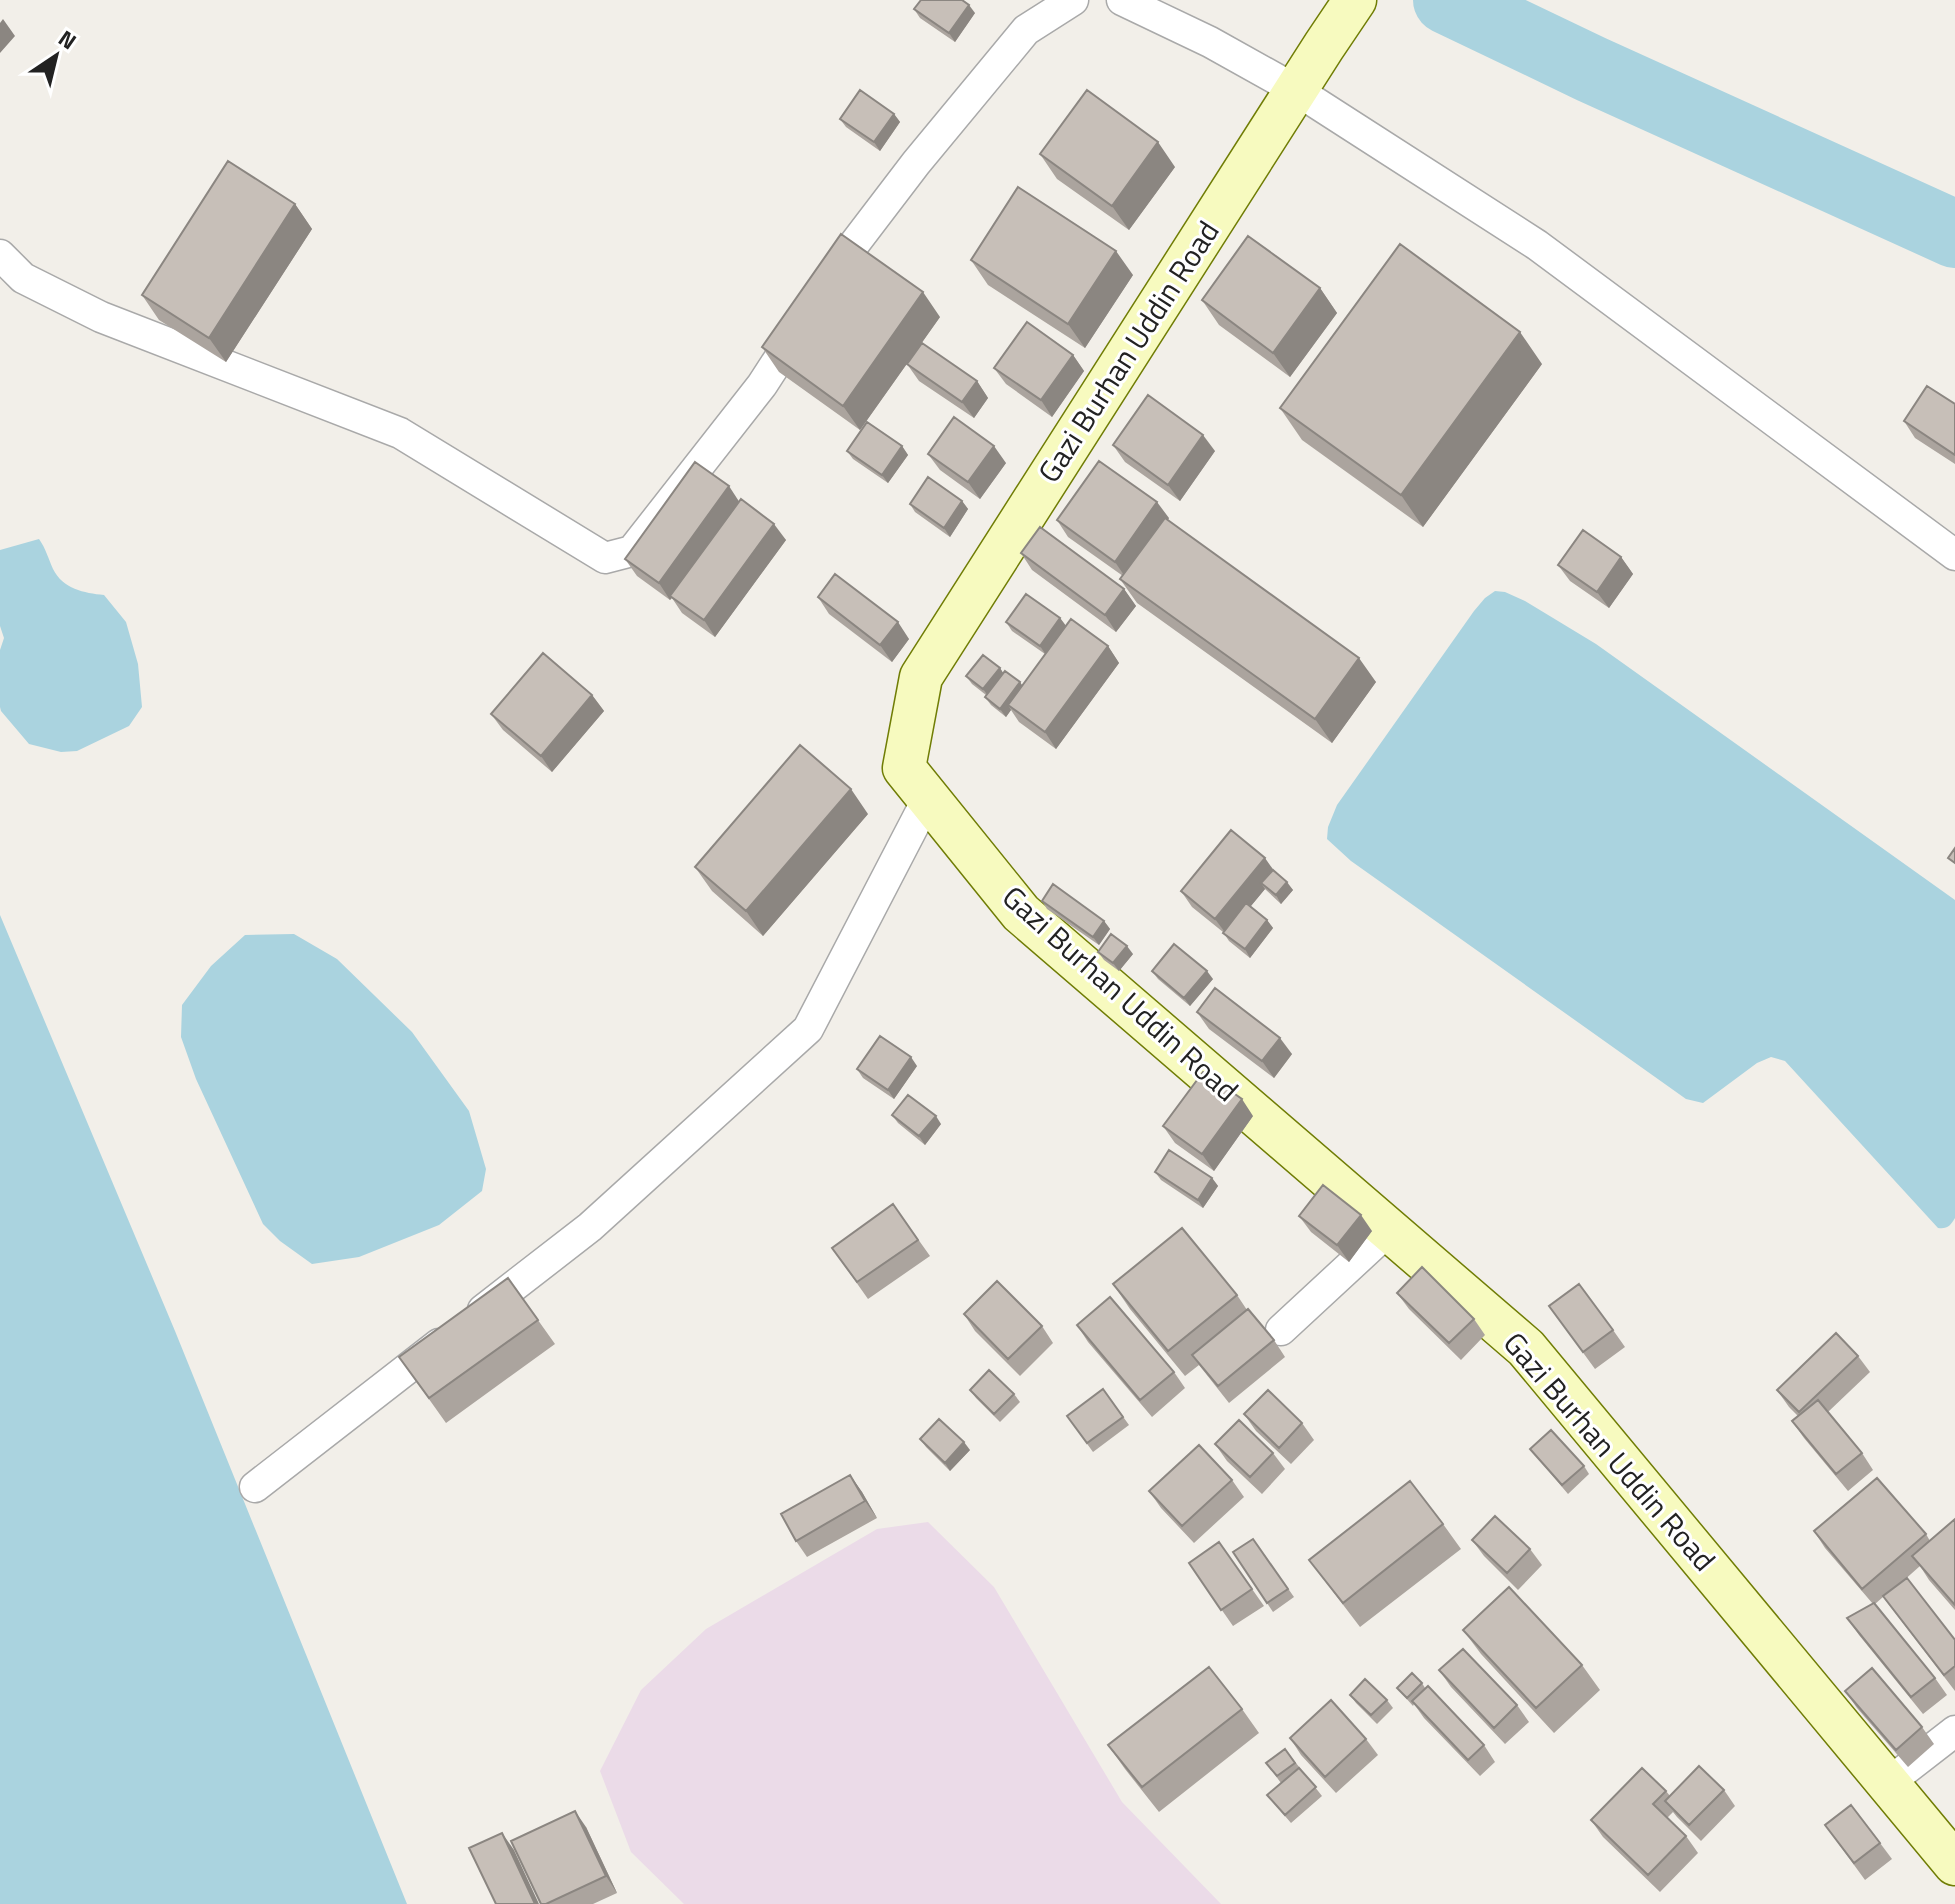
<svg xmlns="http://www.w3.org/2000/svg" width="1955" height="1904" font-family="'Titillium Web',sans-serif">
  <rect width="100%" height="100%" fill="#f2efe9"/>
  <path fill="#ebdbe8" d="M928,1522L994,1587L1122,1802L1221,1904H684L631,1852L600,1771L641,1690L706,1629L877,1529Z"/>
  <path fill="#aad3df" d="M39,539C46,549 48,558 53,569C63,589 84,593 104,595L126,622L138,664L142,707L129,726L77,751L61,752L29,744L1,711L0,707V650L4,638L0,626V550Z
    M1495,591L1505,592L1525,601L1596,644L1955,900V1218C1950,1226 1948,1229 1938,1228L1785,1061L1771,1057L1757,1063L1703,1103L1686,1099L1351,861L1327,839L1328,827L1337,805L1474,611L1485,598Z
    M0,915L175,1331L407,1904H0Z
    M294,934L337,959L412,1032L469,1111L486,1169L482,1191L439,1225L359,1257L312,1264L280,1241L263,1224L196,1079L181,1037L182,1005L211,966L245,935Z"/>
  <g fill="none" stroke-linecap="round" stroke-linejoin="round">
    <path stroke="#aad3df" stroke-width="68" d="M1447,0L1591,69L1955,234"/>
    <g stroke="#a9a9a9" stroke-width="33">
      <path id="street" d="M1122,0L1210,42L1296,90L1537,245L1955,555
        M0,255L23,278L101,317L400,433L605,558L632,551L762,385L797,331
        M832,277L855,243L916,163L1026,30L1073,0
        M483,1310L590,1227L808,1029L928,798
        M1281,1330L1389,1230
        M255,1487L439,1344
        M1888,1783L1955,1731"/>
    </g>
    <g stroke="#707d05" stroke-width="45">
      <path id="secondary" d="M1355,0L1324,46L921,677L904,768L1021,913L1526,1348L1955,1864"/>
    </g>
    <use href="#street" stroke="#fff" stroke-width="30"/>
    <use href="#secondary" stroke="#f7fabf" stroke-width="42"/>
  </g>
  <path fill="#aba49e" d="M914,9L975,13L955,42L920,18Z
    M894,114L900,122L880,151L846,127L840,119Z
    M1040,154L1175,167L1129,230L1057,179Z
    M295,204L312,229L226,362L159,320L142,295Z
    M971,260L1133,275L1085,348L988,285Z
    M1320,288L1337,313L1290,377L1219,325L1202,300Z
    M940,317L860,430L779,372L762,347Z
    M1073,355L1084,371L1052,417L1006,384L994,368Z
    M907,364L977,381L988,398L974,418L919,381Z
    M1542,364L1423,527L1302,440L1280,408Z
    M1955,404V464L1915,438L1904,421Z
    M1113,445L1215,451L1180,501L1125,462Z
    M902,446L908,455L888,483L853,459L847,451Z
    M928,454L1006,463L980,499L940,470Z
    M962,501L968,509L950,537L915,512L910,504Z
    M739,502L786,540L715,637L682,613L672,598L670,600L637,576L625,559Z
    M1169,518L1168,520L1376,682L1332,743L1137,603L1120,579L1123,576L1068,537L1057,520Z
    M1021,553L1124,589L1136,606L1116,632L1032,570Z
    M1621,557L1633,574L1609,608L1570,581L1558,565Z
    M818,597L909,639L892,662L829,614Z
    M1060,618L1066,626L1108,646L1119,663L1056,749L1019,722L1011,710L1006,717L991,705L985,697L986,695L972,684L966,676L1000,668L1003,673L1020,682L1022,686L1045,654L1012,631L1006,622Z
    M592,695L604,711L552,772L503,730L491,714Z
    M868,814L763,936L712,891L695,867Z
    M1274,871L1293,890L1281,904L1265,889L1250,907L1267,920L1273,928L1250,958L1229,941L1223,932L1192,907L1181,891Z
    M1042,901L1104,921L1110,929L1099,945L1047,909Z
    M1098,952L1133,954L1119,971L1104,960Z
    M1152,971L1213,979L1190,1006L1158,979Z
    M1197,1012L1292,1054L1274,1078L1209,1029Z
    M917,1066L894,1099L863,1078L857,1069Z
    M892,1115L941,1124L925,1145L898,1123Z
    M1253,1116L1214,1171L1175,1143L1163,1126Z
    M1155,1172L1212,1178L1218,1186L1203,1208L1161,1180Z
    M893,1204L930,1256L868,1299L832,1248Z
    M1299,1216L1372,1231L1349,1262L1311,1232Z
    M508,1278L555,1344L446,1423L399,1357Z
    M1113,1284L1237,1295L1247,1310L1274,1340L1285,1357L1229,1403L1199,1365L1185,1376L1130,1309Z
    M1397,1293L1474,1319L1485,1335L1461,1360L1409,1309Z
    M1549,1306L1613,1330L1625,1347L1595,1369Z
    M964,1314L1042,1326L1053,1343L1020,1376L975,1331Z
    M1077,1325L1174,1372L1185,1388L1152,1417L1088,1342Z
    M1858,1356L1870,1372L1828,1412L1862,1453L1873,1470L1848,1491L1804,1438L1792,1421L1798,1416L1789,1407L1777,1390Z
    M1103,1389L1129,1425L1093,1452L1067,1416Z
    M970,1390L1014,1394L1020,1402L1000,1422L976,1398Z
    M1244,1414L1302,1423L1314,1440L1291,1464L1256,1431Z
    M920,1439L970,1450L950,1471L926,1447Z
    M1215,1444L1273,1453L1285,1469L1262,1494L1227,1461Z
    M1530,1449L1584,1466L1589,1474L1568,1494Z
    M850,1475L862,1492L877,1518L807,1557L796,1541Z
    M1232,1480L1244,1497L1194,1543L1161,1508L1149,1491Z
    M1955,1519V1610L1929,1580L1920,1566L1902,1582L1955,1640V1691L1883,1597L1875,1604L1935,1678L1947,1695L1923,1714L1859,1635L1847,1618L1873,1604L1825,1548L1814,1531L1926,1534L1930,1541Z
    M1443,1524L1461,1549L1360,1627L1309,1560Z
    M1253,1539L1294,1597L1273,1612L1233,1552Z
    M1472,1540L1530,1549L1542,1565L1518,1590L1484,1556Z
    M1219,1542L1264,1606L1233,1626L1189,1563Z
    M1463,1630L1582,1665L1600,1690L1554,1733L1481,1654Z
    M1439,1670L1517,1705L1529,1722L1505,1744L1451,1687Z
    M1422,1683L1425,1688L1484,1745L1495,1762L1480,1776L1424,1718L1414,1704L1413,1706L1397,1688Z
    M1845,1691L1922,1727L1934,1744L1908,1767L1857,1708Z
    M1350,1695L1387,1700L1393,1708L1377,1724L1356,1703Z
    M1242,1709L1259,1733L1159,1812L1125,1769L1108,1745Z
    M1290,1738L1366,1739L1378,1755L1336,1793L1301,1755Z
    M1285,1749L1322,1796L1291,1823L1267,1795L1281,1783L1266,1763Z
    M1724,1790L1735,1806L1701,1841L1677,1817L1673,1812L1667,1818L1686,1836L1698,1853L1660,1892L1603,1837L1591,1820L1666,1791L1670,1796Z
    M1825,1825L1880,1843L1892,1859L1865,1880Z
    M586,1827L617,1893L593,1904H541Z"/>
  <path fill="#8b8681" d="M969,5L975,13L955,42L949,33Z
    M3,19L15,36L0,53V23Z
    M894,114L900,122L880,151L874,142Z
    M1158,142L1175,167L1129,230L1112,206Z
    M295,204L312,229L226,362L209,338Z
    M1116,251L1133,275L1085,348L1068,324Z
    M1320,288L1337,313L1290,377L1273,353Z
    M923,292L940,317L860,430L843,406Z
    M1520,332L1542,364L1423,527L1401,495Z
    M1073,355L1084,371L1052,417L1041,400Z
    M977,381L988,398L974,418L962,402Z
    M1203,435L1215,451L1180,501L1168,485Z
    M902,446L908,455L888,483L882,475Z
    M994,446L1006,463L980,499L968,482Z
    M729,486L740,503L670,600L659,583Z
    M962,501L968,509L950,537L944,528Z
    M1157,502L1169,518L1126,578L1115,562Z
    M774,524L786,540L715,637L704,620Z
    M1621,557L1633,574L1609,608L1597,592Z
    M1124,589L1136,606L1116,632L1105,615Z
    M1060,618L1066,626L1046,655L1040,646Z
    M898,622L909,639L892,662L880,645Z
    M1108,646L1119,663L1056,749L1045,732Z
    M1359,658L1376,682L1332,743L1315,719Z
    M1000,668L1005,676L989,697L983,689Z
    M1020,682L1026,691L1008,705L1011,710L1006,717L1000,709Z
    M592,695L604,711L552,772L541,756Z
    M851,789L868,814L763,936L746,911Z
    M1265,858L1277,875L1261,883L1265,889L1227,935L1215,919Z
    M1287,882L1293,890L1281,904L1276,895Z
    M1267,920L1273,928L1250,958L1245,949Z
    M1104,921L1110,929L1099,945L1093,937Z
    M1127,946L1133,954L1119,971L1113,963Z
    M1207,971L1213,979L1190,1006L1184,998Z
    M1280,1038L1292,1054L1274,1078L1262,1061Z
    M911,1057L917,1066L894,1099L888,1090Z
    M1242,1099L1253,1116L1214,1171L1202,1154Z
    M936,1116L941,1124L925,1145L919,1136Z
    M1212,1178L1218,1186L1203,1208L1198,1200Z
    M1361,1215L1372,1231L1349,1262L1337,1245Z
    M964,1442L970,1450L950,1471L945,1463Z
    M850,1475L862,1492L877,1518L865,1501Z
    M575,1811L586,1827L617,1893L606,1876Z
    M502,1833L514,1850L539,1904H535Z"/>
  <path fill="#c7bfb8" stroke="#8b8681" stroke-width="2" d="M921,0H962L969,5L949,33L914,9Z
    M860,90L894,114L874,142L840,119Z
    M1087,90L1158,142L1112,206L1040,154Z
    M228,161L295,204L209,338L142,295Z
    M1018,187L1116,251L1068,324L971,260Z
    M841,234L923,292L843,406L762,347Z
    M1248,236L1320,288L1273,353L1202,300Z
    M1400,244L1520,332L1401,495L1280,408Z
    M1027,322L1073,355L1041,400L994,368Z
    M922,343L977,381L962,402L907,364Z
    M1927,386L1955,404V455L1904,421Z
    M1148,395L1203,435L1168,485L1113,445Z
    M954,417L994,446L968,482L928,454Z
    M867,422L902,446L882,475L847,451Z
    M1099,461L1157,502L1115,562L1057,520Z
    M695,462L729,486L659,583L625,559Z
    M928,477L962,501L944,528L910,504Z
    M741,499L774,524L704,620L670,596Z
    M1165,518L1359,658L1315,719L1120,579Z
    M1040,527L1124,589L1105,615L1021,553Z
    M1583,530L1621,557L1597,592L1558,565Z
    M835,574L898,622L880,645L818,597Z
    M1026,594L1060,618L1040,646L1006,622Z
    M1071,619L1108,646L1045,732L1008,705Z
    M543,653L592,695L541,756L491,714Z
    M983,655L1000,668L983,689L966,676Z
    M1005,671L1020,682L1000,709L985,697Z
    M800,745L851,789L746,911L695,867Z
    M1231,830L1265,858L1215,919L1181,891Z
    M1955,848V863L1948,858Z
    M1273,870L1287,882L1276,895L1261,883Z
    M1053,884L1104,921L1093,937L1042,901Z
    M1246,903L1267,920L1245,949L1223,933Z
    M1111,934L1127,946L1113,963L1098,952Z
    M1174,944L1207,971L1184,998L1152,971Z
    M1215,988L1280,1038L1262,1061L1197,1012Z
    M880,1036L911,1057L888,1090L857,1069Z
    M1203,1072L1242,1099L1202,1154L1163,1126Z
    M908,1095L936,1116L919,1136L892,1115Z
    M1169,1150L1212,1178L1198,1200L1155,1172Z
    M1323,1185L1361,1215L1337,1245L1299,1216Z
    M893,1204L918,1240L857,1282L832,1248Z
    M1182,1228L1237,1295L1168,1351L1113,1284Z
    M1422,1267L1474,1319L1449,1343L1397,1293Z
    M508,1278L538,1320L429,1398L399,1357Z
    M997,1281L1042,1326L1008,1359L964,1314Z
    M1579,1284L1613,1330L1583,1352L1549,1306Z
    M1110,1297L1174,1372L1140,1400L1077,1325Z
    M1248,1309L1274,1340L1218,1386L1192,1355Z
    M1836,1333L1858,1356L1799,1412L1777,1390Z
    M989,1370L1014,1394L994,1414L970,1390Z
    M1103,1389L1123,1417L1087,1443L1067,1416Z
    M1268,1390L1302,1423L1279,1448L1244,1414Z
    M1818,1400L1862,1453L1836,1474L1792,1421Z
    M939,1419L964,1442L945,1463L920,1439Z
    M1239,1420L1273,1453L1250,1477L1215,1444Z
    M1551,1430L1584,1466L1562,1485L1530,1449Z
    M1199,1445L1232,1480L1182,1526L1149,1491Z
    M850,1475L865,1501L796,1541L781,1514Z
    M1877,1478L1926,1534L1862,1589L1814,1531Z
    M1410,1481L1443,1524L1343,1603L1309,1560Z
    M1495,1516L1530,1549L1507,1573L1472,1540Z
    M1955,1519V1605L1912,1556Z
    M1253,1539L1288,1589L1267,1603L1233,1552Z
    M1219,1542L1252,1589L1221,1610L1189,1563Z
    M1907,1578L1955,1640V1666L1944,1675L1883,1596Z
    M1509,1587L1582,1665L1536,1708L1463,1630Z
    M1874,1603L1935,1678L1911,1697L1847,1618Z
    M1463,1649L1517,1705L1494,1728L1439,1670Z
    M1209,1667L1242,1709L1142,1787L1108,1745Z
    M1872,1668L1922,1727L1896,1750L1845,1691Z
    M1412,1673L1422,1683L1407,1698L1397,1688Z
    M1365,1679L1387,1700L1371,1715L1350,1695Z
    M1428,1686L1484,1745L1468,1760L1412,1701Z
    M1331,1700L1366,1739L1325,1777L1290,1738Z
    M1285,1749L1295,1763L1277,1776L1266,1763Z
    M1699,1766L1724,1790L1689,1825L1665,1801Z
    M1299,1768L1316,1787L1285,1815L1267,1795Z
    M1642,1768L1666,1791L1653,1804L1686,1836L1648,1875L1591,1820Z
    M1851,1805L1880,1843L1854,1863L1825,1825Z
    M575,1811L606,1876L546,1904H541L511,1841Z
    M502,1833L535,1904H496L469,1848Z"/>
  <g text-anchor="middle" stroke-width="6" stroke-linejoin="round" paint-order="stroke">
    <g font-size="30" fill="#222" stroke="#fff">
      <text transform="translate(1129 352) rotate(-57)" y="10">Gazi Burhan Uddin Road</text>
      <text transform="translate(1120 994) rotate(42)" y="10">Gazi Burhan Uddin Road</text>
      <text transform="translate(1609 1452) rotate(49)" y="10">Gazi Burhan Uddin Road</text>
    </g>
  </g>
  <g transform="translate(56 56) rotate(35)" stroke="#ffffff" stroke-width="6" paint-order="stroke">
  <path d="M0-6L14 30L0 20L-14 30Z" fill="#222222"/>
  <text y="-12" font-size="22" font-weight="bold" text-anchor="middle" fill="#222222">N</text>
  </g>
</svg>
